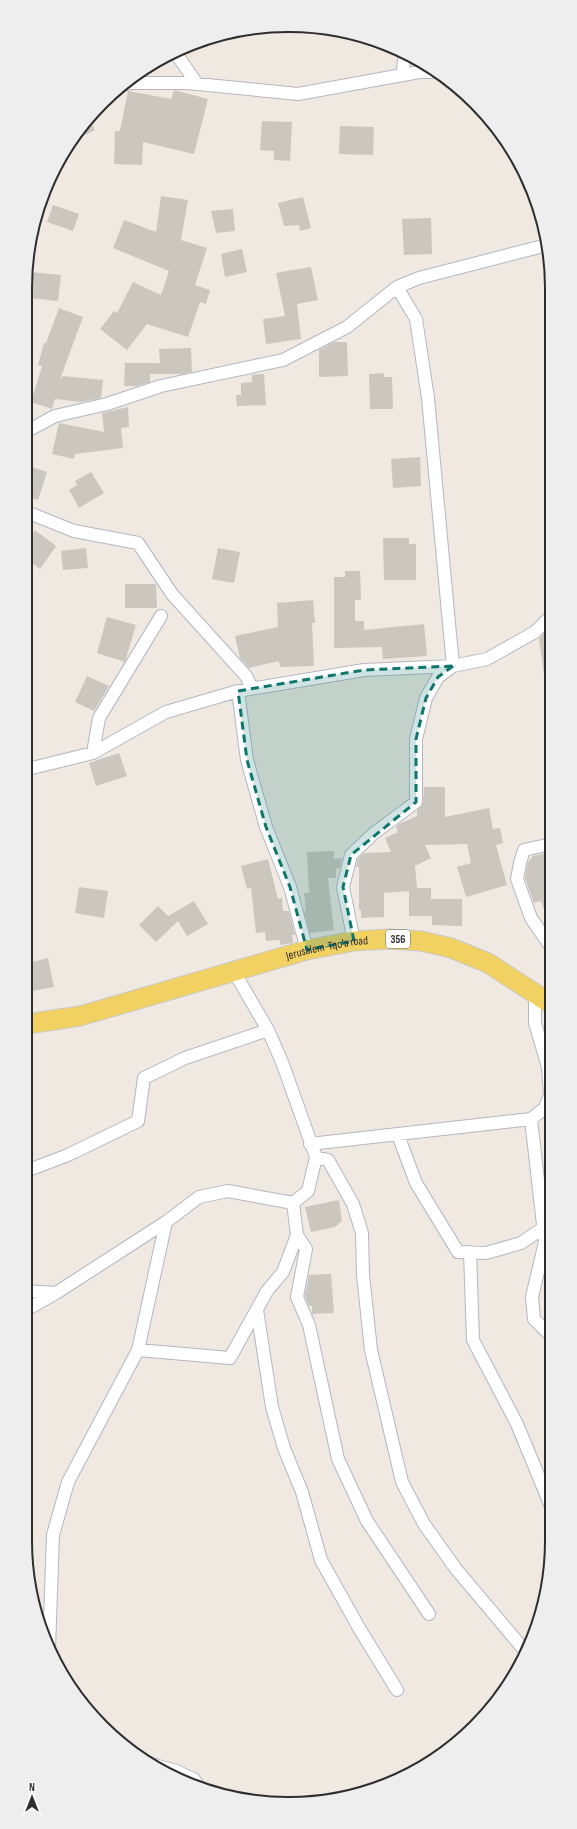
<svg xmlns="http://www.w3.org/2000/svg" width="577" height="1829" font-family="'Sofia Sans Condensed',sans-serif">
  <rect width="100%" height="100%" fill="#efe9e1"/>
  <path fill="#cbc7bf" d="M174,90L208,99L194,154L143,142L142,165L114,164L115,131H120L128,91L171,99Z
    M89,119L95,130L69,143L70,142Z
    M262,121L292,122L290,161L274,160V151L260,150Z
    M340,126L374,127L373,155L339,154Z
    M161,196L188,200L181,240L207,248L195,285L210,290L206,304L200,302L188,337L147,324L127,350L100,329L114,311L117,313L133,282L161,295L169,271L113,248L124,220L156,232Z
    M303,197L311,228L300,231L299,225L284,226L278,203Z
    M53,205L79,214L73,231L47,222Z
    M233,209L235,231L216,233L211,211Z
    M431,218L432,254L404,255L402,219Z
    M242,249L247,272L225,277L221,254Z
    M311,267L318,300L297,304L301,339L266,344L263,319L285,316L276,273Z
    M30,272L61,275L58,301L30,298Z
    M59,308L83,317L60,379L63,376L103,380L101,398L82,402L55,399L52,409L31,402L42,366L38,365L44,343H46Z
    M334,342H347L348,376L319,377V350Z
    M191,348L192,372L183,374H150V382L137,386H124L125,363H160L159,349Z
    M384,373V377H392L393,409H370L369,374Z
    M264,374L266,405L237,406L236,395H241V383L252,382V375Z
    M128,407L129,427L121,428L123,448L75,454L74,459L52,454L59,423L104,432L102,413Z
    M420,457L421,486L393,488L391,459Z
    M29,466L47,472L38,500L29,497Z
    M91,472L104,493L79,508L69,490L77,485L75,481Z
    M35,530L56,546L40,569L29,561V538Z
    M383,538H409V544H416V580H384Z
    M86,548L88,568L63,570L61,551Z
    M218,548L240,552L234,583L212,579Z
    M345,571H360L361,600H355V621H364V630L424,624L427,656L383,659L382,647L334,648V577H345Z
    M125,584H156L157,608H125Z
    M313,600L315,623H312L314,666L280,667L279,661L249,668L240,658L235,636L278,627L277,603Z
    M107,617L136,625L125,662L97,653Z
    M550,632V675H544L539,639L544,633Z
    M87,676L109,686L94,711L75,702Z
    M119,753L127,776L96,786L89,763Z
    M424,787H445V817L489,808L493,829L500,828L503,843L496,845L507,885L466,897L457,867L471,863L467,844L425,845L431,858L415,866L417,888H431V899H462V926L432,925V916H409V891L384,893V917L361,918V910H359V867H356L358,859L364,853L391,852L385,838L398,832L396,827L399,824L417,816V810L423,802Z
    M334,851V859L342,858L340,868L336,869V878H328L334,930L310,933L304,911H306L304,893H309L307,852Z
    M551,852V923H549L541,901L534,903L525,878L528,862L533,856Z
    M268,859L278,899L282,898L283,911H289L295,935H292L293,943L287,944L280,945V940L266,941L265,932L256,933L251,888L247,889L241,866Z
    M79,887L108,891L104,918L75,913Z
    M194,901L208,924L187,936L178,921L156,942L139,925L158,906L168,916Z
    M48,958L54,987L27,992V963Z
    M339,1200L342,1221L335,1227L311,1232L305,1207Z
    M331,1274L334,1313L312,1314V1306H309L305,1296L309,1275Z"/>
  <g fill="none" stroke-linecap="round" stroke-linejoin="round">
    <g stroke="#b4b7c1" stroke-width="8">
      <path id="lane" d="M144,1759L177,1768L196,1777L202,1786"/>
    </g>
    <g stroke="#b4b7c1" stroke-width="14">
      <path id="street" d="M175,52L197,84
        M402,75L405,54
        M123,85L130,83H187L298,94L419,72H436
        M29,430L55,416L107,404L161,386L283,360L347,327L397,287L419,278L547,245
        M29,513L74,531L138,543L172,594L246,676L252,688
        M238,691L247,760L266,827L290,887L307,950
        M93,753L99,718L161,616
        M28,769L93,753L166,712L238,691L364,670L453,666L428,398L416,319L397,287
        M551,844L524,850L520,863L517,879L531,918L551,947
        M354,941L343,887L351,855L373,834L416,802V739L426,698L438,677L453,666L487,659L535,632L550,617
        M535,994V1023L548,1067L550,1095L545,1108L531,1119L545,1242L532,1297L534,1319L552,1337
        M398,1135L416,1183L458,1252L486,1253L521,1243L543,1228
        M310,1144L531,1119
        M316,1157L328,1160L353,1204L362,1233L363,1275L371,1350L402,1482L424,1524L456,1569L526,1652
        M26,1171L68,1155L138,1121L144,1078L185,1058L268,1030
        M297,1235L306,1249L297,1297L309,1325L338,1459L367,1521L429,1614
        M470,1252L473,1340L517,1424L552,1509
        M26,1291L56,1293
        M26,1310L56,1293L166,1222
        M257,1310L272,1407L284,1448L302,1492L321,1560L359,1628L397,1690
        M138,1350L230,1358L267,1291L283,1272L297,1235L293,1203
        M49,1648L53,1535L68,1482L138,1350L166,1222L199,1197L228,1191L293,1203L308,1191L316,1157L282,1062L268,1030L233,970"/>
    </g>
    <g stroke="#c9c9c9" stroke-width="21">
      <g id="primary">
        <path id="s1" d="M27,1024L80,1016L307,950L354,941L388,939L421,941L451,948L488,963L551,1004"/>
      </g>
    </g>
    <use href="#lane" stroke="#fff" stroke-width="6"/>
    <use href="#street" stroke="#fff" stroke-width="12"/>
    <use href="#primary" stroke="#f2d163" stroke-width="19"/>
  </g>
  <path fill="#0f766e" fill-opacity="0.2" stroke="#0f766e" stroke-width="3" stroke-dasharray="8 5" stroke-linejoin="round" d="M453,666L438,677L426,698L416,739V802L351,855L343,887L354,941L307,950L290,887L266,827L247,760L238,691L364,670Z"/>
  <g text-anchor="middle" stroke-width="3.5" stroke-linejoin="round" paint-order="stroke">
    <rect fill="#fff" stroke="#6d6d6d" stroke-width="1" x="386" y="930" width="24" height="18" rx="3"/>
    <g font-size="11" font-weight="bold" fill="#2e2e2e">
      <text x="398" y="943">356</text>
    </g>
    <g font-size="12" fill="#2e2e2e" stroke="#fff">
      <text dy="4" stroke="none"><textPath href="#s1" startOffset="310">Jerusalem-Tqo'a road</textPath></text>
    </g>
  </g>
  <path d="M0 0H577V1829H0ZM288 32H289A256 256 0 0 1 545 288V1541A256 256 0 0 1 289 1797H288A256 256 0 0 1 32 1541V288A256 256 0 0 1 288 32Z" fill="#eee" fill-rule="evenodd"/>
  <path fill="none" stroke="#2e2e2e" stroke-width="2" d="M288 32H289A256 256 0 0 1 545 288V1541A256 256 0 0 1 289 1797H288A256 256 0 0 1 32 1541V288A256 256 0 0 1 288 32Z"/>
  <g transform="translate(32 1797)" stroke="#ffffff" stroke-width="3" paint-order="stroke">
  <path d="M0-3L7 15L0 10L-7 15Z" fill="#2e2e2e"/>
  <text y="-6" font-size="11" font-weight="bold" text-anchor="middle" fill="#2e2e2e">N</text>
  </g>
</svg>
